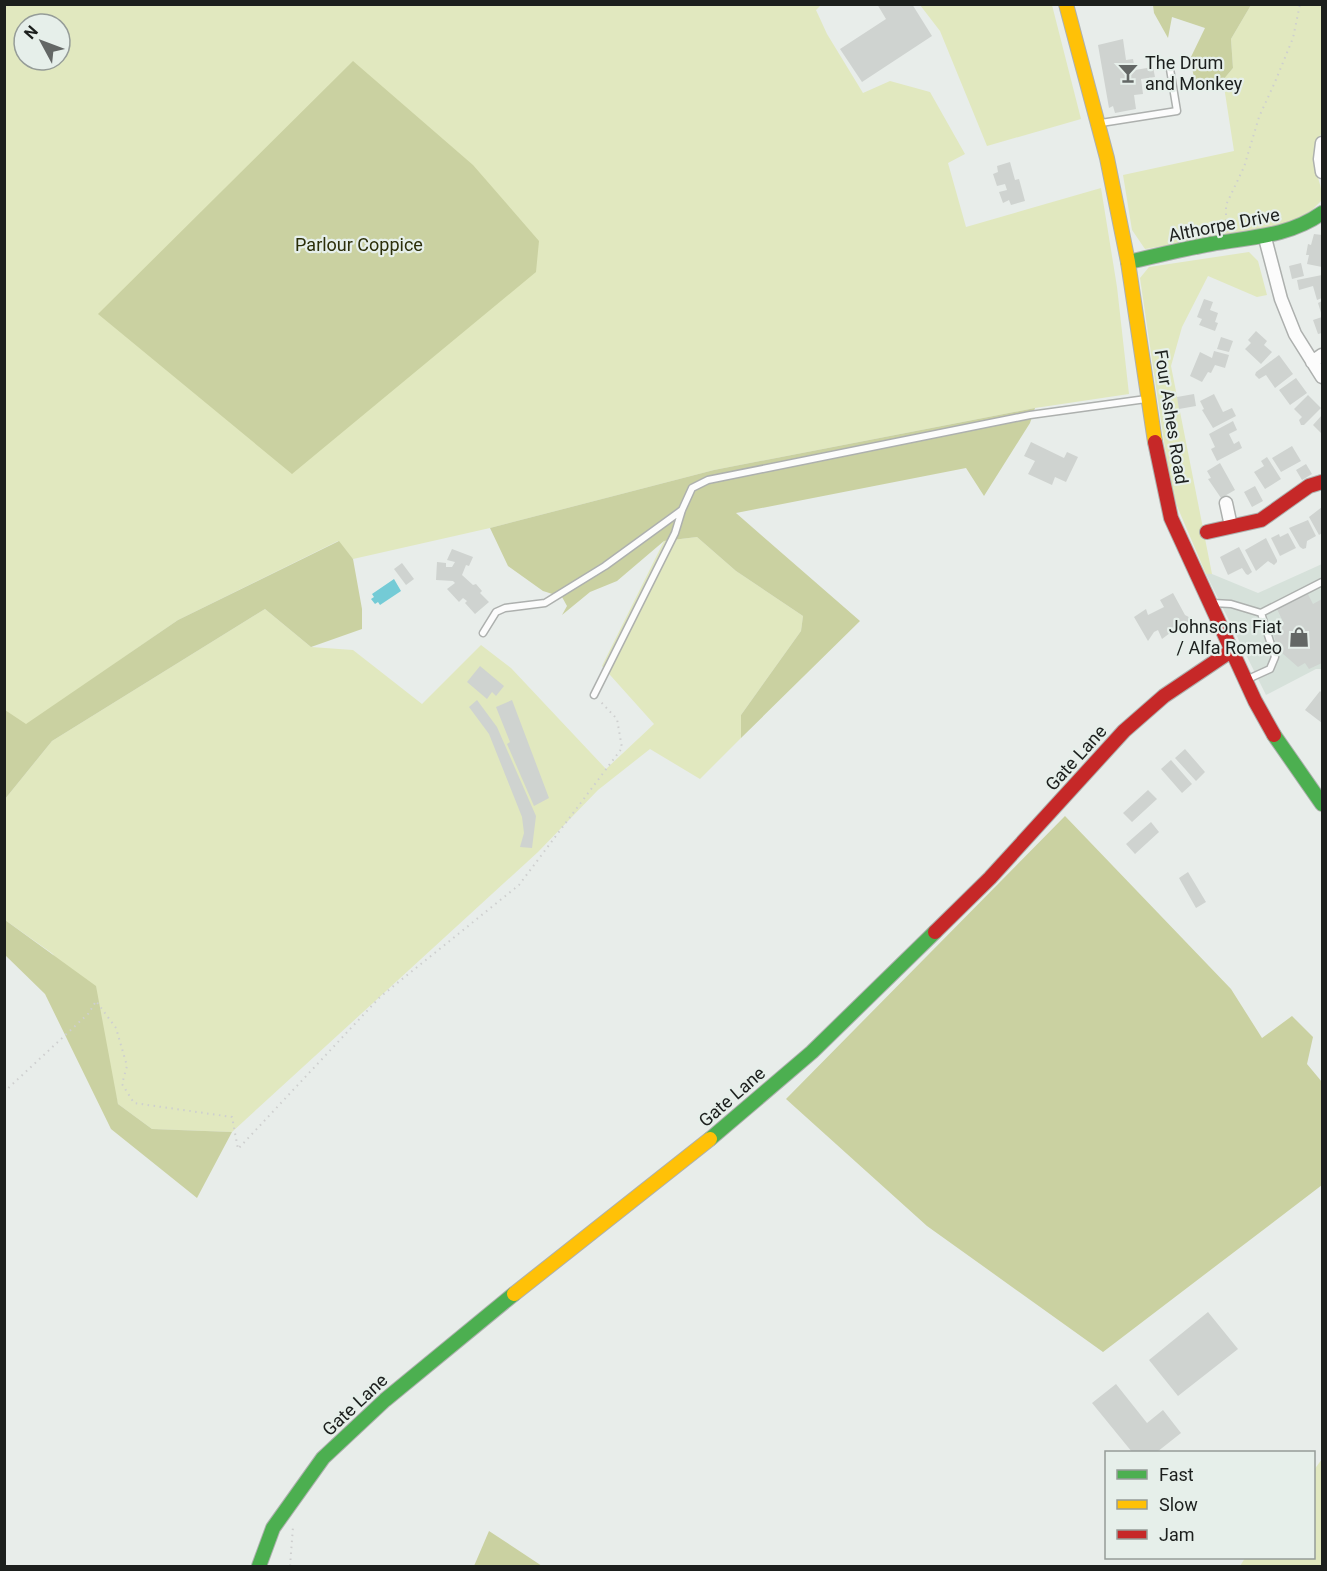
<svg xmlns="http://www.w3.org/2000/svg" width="1327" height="1571" font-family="Roboto,sans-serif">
  <rect width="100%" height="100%" fill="#e8edea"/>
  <path fill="#d6e1da" d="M1322,564V669H1316L1266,695L1206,574H1212L1258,593Z"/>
  <path fill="#e1e8bf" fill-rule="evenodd" d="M4,5H821L816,10L827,34L863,93L890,81L930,92L965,154L948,163L966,227L1101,188L1117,287L1129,394L1035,408L714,470L490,528L353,559L338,541L178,620L26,725L4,711ZM24,24H60V60H24Z
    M920,5H1052L1081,119L987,146L940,31Z
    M1251,5H1322V131C1318,142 1312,154 1315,166C1317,179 1322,184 1322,200L1312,210L1288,225L1145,249L1132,230L1123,175L1234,151L1223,80L1233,68L1231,39Z
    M1249,252L1258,261L1267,295L1257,297L1208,276L1182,327L1171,366L1212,574H1206L1177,506L1169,476L1140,278L1149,267Z
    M697,537L736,571L803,616L801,631L741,715V738L700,779L650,749L598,790L538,852L232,1132L152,1129L118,1104L111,1076L53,954L5,920V799L52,741L265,609L311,647L353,650L422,704L481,645L511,668L606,769L654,724L602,666L664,541Z
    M1322,1459V1566H1240L1245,1558H1314V1470Z"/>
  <path fill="#cad1a1" d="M1153,5H1251L1231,39L1233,68L1223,80L1196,86L1190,59L1205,28L1172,17L1168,38L1154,13Z
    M353,61L473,165L539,241L536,272L292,474L98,314Z
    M1035,408L1030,423L984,496L966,468L736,513L860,621L741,738V715L801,631L803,616L736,571L697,537L664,541L617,581L590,592L562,615L567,606L562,597L543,591L508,566L490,528L714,470Z
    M339,541L353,559L362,609V629L311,647L265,609L52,741L5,799V710L26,724L178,620Z
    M1065,816L1231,989L1262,1038L1292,1016L1313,1037L1307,1064L1322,1082V1185L1103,1352L927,1226L786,1099Z
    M5,920L96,986L118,1104L152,1129L232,1132L197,1198L111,1129L45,994L5,955Z
    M489,1531L542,1566H474Z"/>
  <path fill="#74cbd6" d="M394,579L401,591L380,605L378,602L375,604L371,599L374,597L372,594Z"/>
  <path fill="#cfd3d0" d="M877,4H912L932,36L862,82L840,49L886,19Z
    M1123,39L1126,60L1133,59L1135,70L1153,67L1155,77L1141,79L1143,94L1134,95L1136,109L1115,113L1113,106L1109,108L1098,45Z
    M1010,162L1015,180L1019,179L1025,201L1011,205L1009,200L1003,203L999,192L1007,190L1005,184L997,186L993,174L998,172L997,166Z
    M1314,234L1322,235V267L1307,264L1309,255H1306L1308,244L1311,245Z
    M1301,263L1304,276L1292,279L1289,266Z
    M1322,275V298L1317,300L1313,286L1299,290L1297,280Z
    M1204,299L1213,302L1210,310L1218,313L1215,322L1218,323L1215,331L1199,325L1202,319L1197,317Z
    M1322,301V316L1318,303Z
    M1322,317V333L1318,334L1313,320Z
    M1256,331L1267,341L1264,345L1272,352L1261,364L1245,349L1251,343L1248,340Z
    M1221,337L1233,341L1229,352L1217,349Z
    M1214,351L1229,355L1225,368L1215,365L1211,373L1208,372L1202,382L1190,376L1200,352L1212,358Z
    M1279,355L1293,374L1275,388L1266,375L1259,379L1255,375L1256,372Z
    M1296,378L1307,393L1290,405L1279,390Z
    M1194,394L1196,406L1179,409L1177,397Z
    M1214,394L1223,412L1232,408L1236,416L1213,428L1202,410L1204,409L1200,401Z
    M1308,395L1321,408L1304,425H1301L1299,420L1302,417L1294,409Z
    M1322,415V434L1313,425Z
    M1233,421L1237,430L1229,434L1234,444L1239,441L1242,448L1217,461L1211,449L1215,447L1209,434Z
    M1031,442L1064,458L1067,452L1078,457L1066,482L1055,477L1052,485L1028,474L1035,461L1024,456Z
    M1292,446L1301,461L1281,472L1272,458Z
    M1267,457L1281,479L1265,489L1254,472L1264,466L1261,461Z
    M1220,463L1235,490L1221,498L1208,479L1211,478L1207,471Z
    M1306,464L1312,474L1302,480L1296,470Z
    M1255,486L1263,501L1252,507L1244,492Z
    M1322,507V533L1319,535L1309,517Z
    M1308,520L1316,536L1307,541L1306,548L1303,549L1300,547L1289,528Z
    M1288,533L1296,548L1280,556L1271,538L1279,534L1280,537Z
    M1266,538L1277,560V562L1274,565L1268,561L1256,571L1245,550Z
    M1239,547L1252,572L1248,575L1246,574L1242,568L1228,575L1220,557Z
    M452,549L473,557L469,566L466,565L462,575L473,585L476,584L482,591L480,593L489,602L475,614L465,603L467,601L463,598L459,602L447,589L455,583L453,581L436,580L437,562L446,563V567H452L455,562L447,560Z
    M402,563L414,579L406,585L394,569Z
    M1173,593L1185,615L1198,622L1187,634L1178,627L1162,639L1158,630L1154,632L1148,641L1134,617L1146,609L1148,615L1164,607L1160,600Z
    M1308,594L1313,604L1322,599V663L1309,669L1305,663L1298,667L1282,653L1276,644L1273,630L1284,624L1277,609Z
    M480,666L504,686L496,696L492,692L487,699L467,682Z
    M1320,691L1322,693V723L1305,710Z
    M477,700L497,727L536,816L532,848L520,847L524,833L522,817L489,734L469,707Z
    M512,700L549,798L534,806L507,744L510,742L496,707Z
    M1185,749L1205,772L1196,781L1175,758Z
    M1171,760L1192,784L1182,793L1161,769Z
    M1148,790L1157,799L1132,822L1123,813Z
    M1151,822L1159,832L1135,854L1126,844Z
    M1188,872L1206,902L1196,908L1179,878Z
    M1208,1312L1238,1349L1178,1396L1149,1360Z
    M1116,1384L1147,1423L1163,1410L1181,1433L1157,1452H1132L1092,1403Z"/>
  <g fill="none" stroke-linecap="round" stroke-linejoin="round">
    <g stroke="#adb0ae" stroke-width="9">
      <path id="lane" d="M1101,123L1177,111L1169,63
        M1213,603L1231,604L1261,613L1322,582
        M483,633L496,612L505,608L545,603L605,566L682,510
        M1248,679L1270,669L1275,657L1261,613
        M594,695L675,533L682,510L692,488L708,480L1030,415L1146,399"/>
    </g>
    <g stroke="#adb0ae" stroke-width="15">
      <path id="street" d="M1322,143L1320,159L1322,172
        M1265,238L1281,299L1295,334L1322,377
        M1312,362L1322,355
        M1226,503L1231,526"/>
    </g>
    <g stroke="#adb0ae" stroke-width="16">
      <path id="fast" d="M1128,262C1156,256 1183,249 1211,244C1250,237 1288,237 1322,213
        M1274,735L1322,804
        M710,1139L812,1052L935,932
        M259,1566L273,1528L323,1458L385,1400L514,1294"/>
    </g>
    <g stroke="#adb0ae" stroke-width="16">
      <path id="slow" d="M1066,4L1107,158L1128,262L1155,442
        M514,1294L710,1139"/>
    </g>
    <g stroke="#adb0ae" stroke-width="16">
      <path id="jam" d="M1155,442L1171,518L1255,701L1274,735
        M1207,532L1261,520L1309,486L1322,482
        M935,932L990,878L1124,731L1164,696L1231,651"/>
    </g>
    <path stroke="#cecfcf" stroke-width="2" stroke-dasharray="1.5 4.5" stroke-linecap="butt" d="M1226,227V205L1244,167L1259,117L1275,82L1293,38L1300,4
      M4,1092L89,1013L96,1001L116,1028L127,1066L122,1084L134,1103L232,1117L238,1149L380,997L519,885L622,748L617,719L600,701
      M290,1566L293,1527"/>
    <use href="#lane" stroke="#fcfcfc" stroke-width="6"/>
    <use href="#street" stroke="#fcfcfc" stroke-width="12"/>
    <use href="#fast" stroke="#4caf50" stroke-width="14"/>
    <use href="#slow" stroke="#ffc107" stroke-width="14"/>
    <use href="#jam" stroke="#c62828" stroke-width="14"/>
  </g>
  <defs>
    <g id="bar-bare" transform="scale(1.62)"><path d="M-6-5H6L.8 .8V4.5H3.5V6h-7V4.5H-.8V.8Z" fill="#636765" stroke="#e6efea" stroke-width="2.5" paint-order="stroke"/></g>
    <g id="shop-bare" transform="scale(1.62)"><path d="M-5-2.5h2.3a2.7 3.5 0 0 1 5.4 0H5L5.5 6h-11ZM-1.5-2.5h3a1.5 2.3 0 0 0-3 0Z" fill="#636765" stroke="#e6efea" stroke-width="2.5" paint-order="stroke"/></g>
  </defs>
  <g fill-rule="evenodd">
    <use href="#bar-bare" x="1128" y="73"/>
    <use href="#shop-bare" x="1299" y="637"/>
  </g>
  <g text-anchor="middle" stroke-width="4.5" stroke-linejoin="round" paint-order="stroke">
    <g font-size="18" fill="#1c1f1d" stroke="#e6efea" text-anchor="start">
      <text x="1145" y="69">The Drum<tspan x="1145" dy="21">and Monkey</tspan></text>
      <text x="1282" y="633" text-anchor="end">Johnsons Fiat<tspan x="1282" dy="21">/ Alfa Romeo</tspan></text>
    </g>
    <g font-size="18" fill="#1c1f1d" stroke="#e6efea">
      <text transform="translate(1224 225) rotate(-11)" y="6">Althorpe Drive</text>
      <text transform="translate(1171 417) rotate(81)" y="6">Four Ashes Road</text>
      <text transform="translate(1076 758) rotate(-48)" y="6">Gate Lane</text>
      <text transform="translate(732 1097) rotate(-41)" y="6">Gate Lane</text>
      <text transform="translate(355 1405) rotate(-43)" y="6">Gate Lane</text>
    </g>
    <g font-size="18" fill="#2b2e09" stroke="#e6efea">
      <text x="359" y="251">Parlour Coppice</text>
    </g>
  </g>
  <rect width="1327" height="1571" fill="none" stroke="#1c1f1d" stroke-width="12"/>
  <rect x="1105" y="1451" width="210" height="108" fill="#e6efea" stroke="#959c98" stroke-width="1.5"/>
  <rect x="1117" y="1470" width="30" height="9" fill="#4caf50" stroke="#959c98" stroke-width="1.5"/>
  <text x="1159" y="1481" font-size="18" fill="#1c1f1d">Fast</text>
  <rect x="1117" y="1500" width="30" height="9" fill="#ffc107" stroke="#959c98" stroke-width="1.5"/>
  <text x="1159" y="1511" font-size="18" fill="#1c1f1d">Slow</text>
  <rect x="1117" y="1530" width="30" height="9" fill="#c62828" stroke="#959c98" stroke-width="1.5"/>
  <text x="1159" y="1541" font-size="18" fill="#1c1f1d">Jam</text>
  <g transform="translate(42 42) rotate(311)"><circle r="28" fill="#e6efea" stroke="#959c98" stroke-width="1.5"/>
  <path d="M0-4.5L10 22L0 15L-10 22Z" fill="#636765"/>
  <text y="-9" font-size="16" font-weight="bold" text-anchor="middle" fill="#1c1f1d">N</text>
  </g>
</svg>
